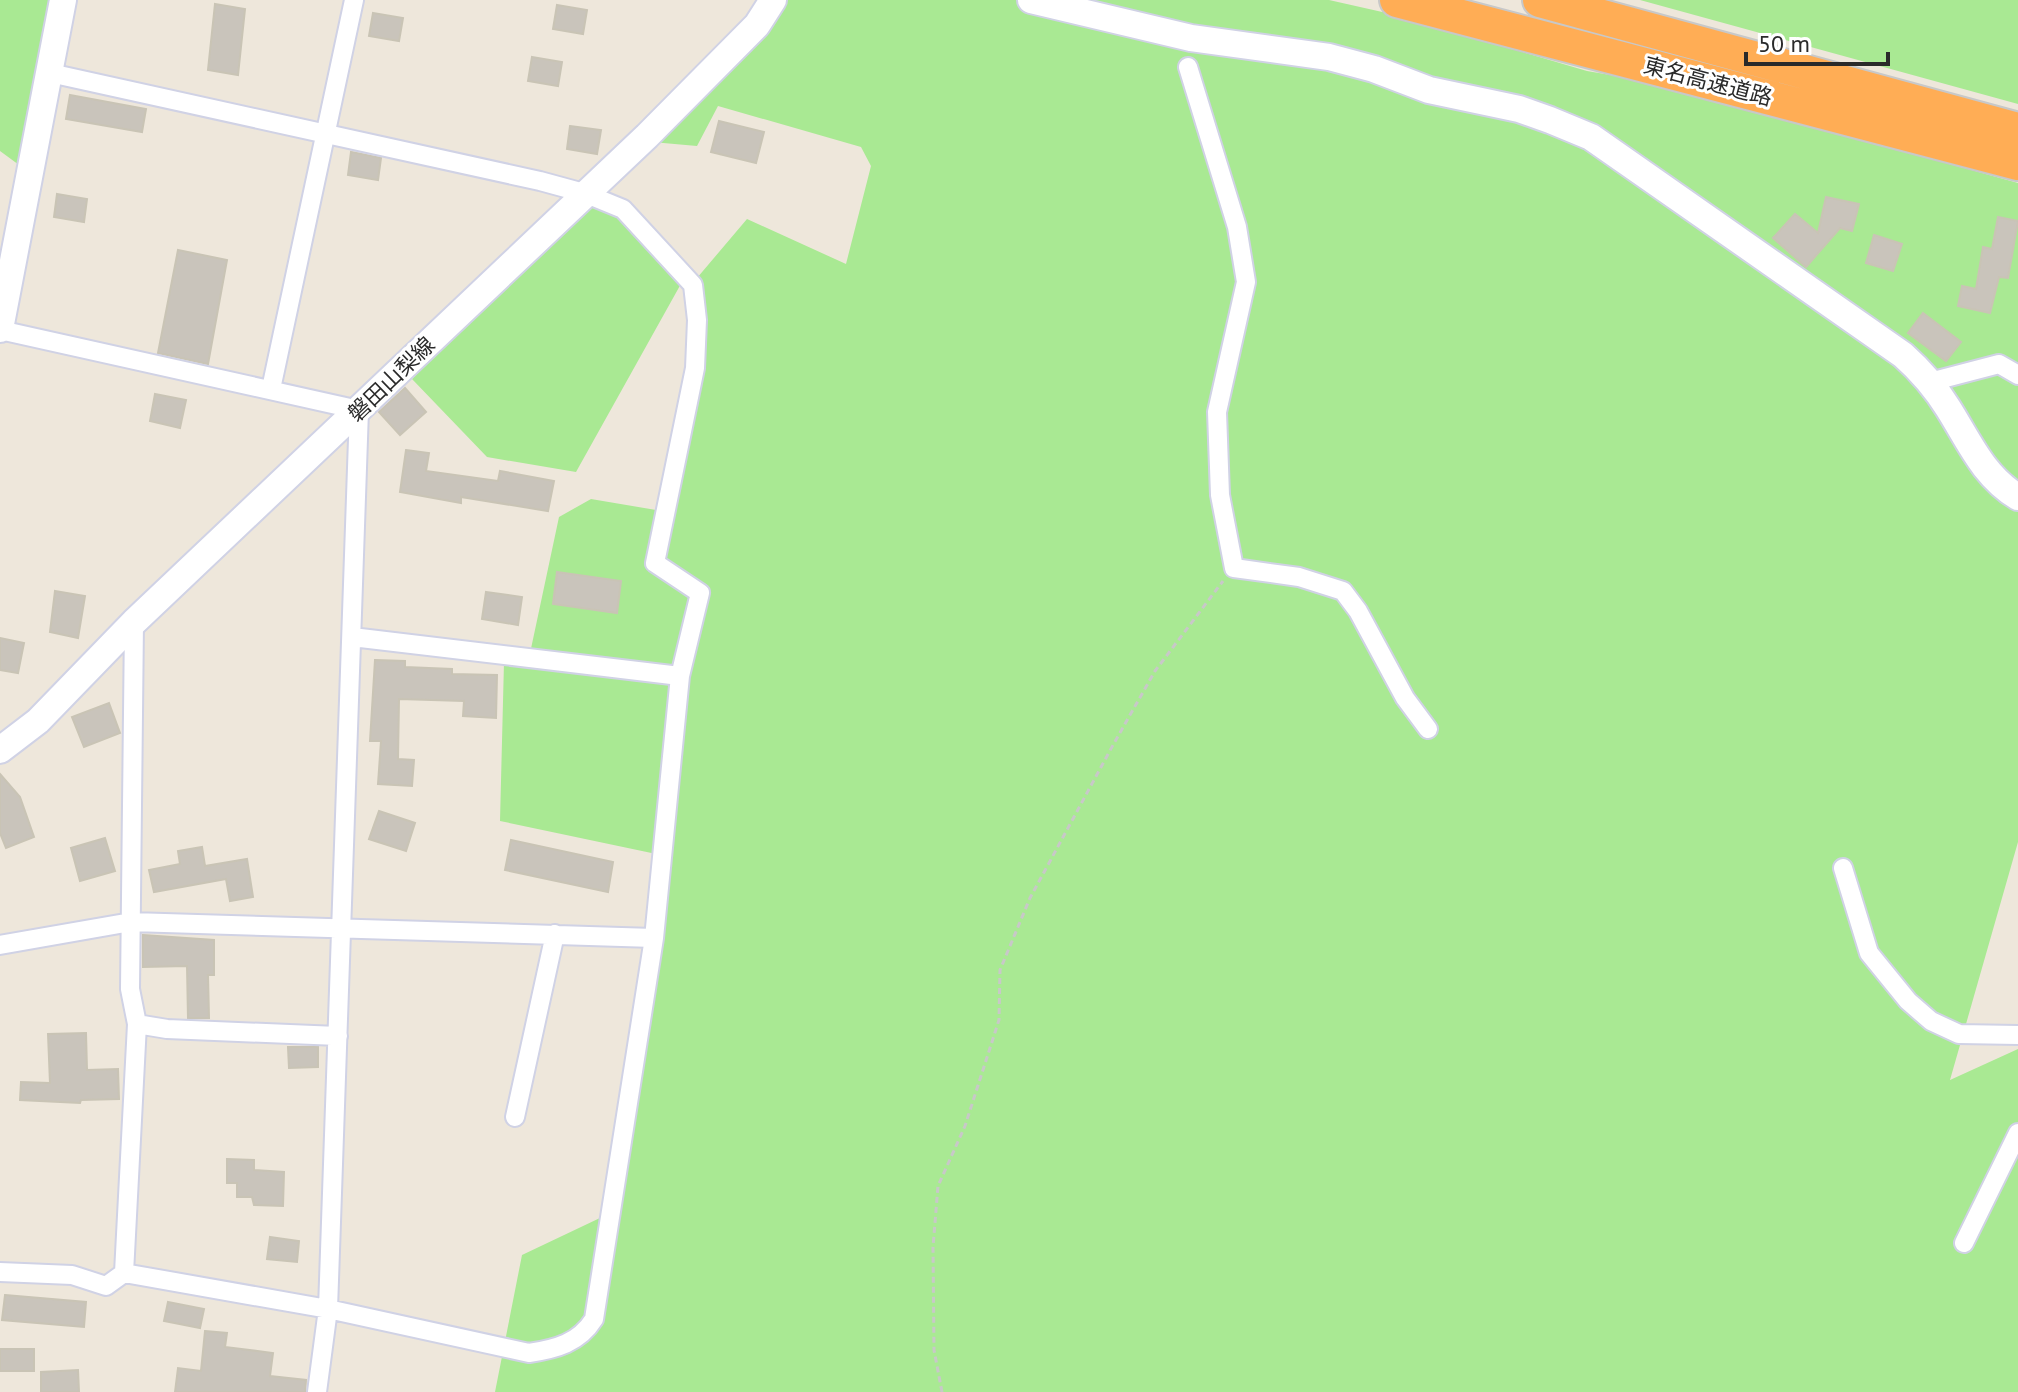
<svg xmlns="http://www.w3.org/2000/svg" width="2018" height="1392" font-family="'PT Sans','Noto Sans JP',sans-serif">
  <rect width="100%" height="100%" fill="#eee7db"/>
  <path fill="#a9e993" d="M0,0H59L30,173L0,151Z
    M770,0H1329L1400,16L1587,71L1663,84L2018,183V842L1950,1080L2018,1049V1392H495L522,1255L621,1208L627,1109L661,855L500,821L504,662L529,658L559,517L591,499L656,510L646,564L655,563L689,401L697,278L747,219L846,264L871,166L861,147L718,106L697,146L652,142Z
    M1640,0H2018V104Z
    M591,202L626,213L682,282L576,472L487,457L412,379Z"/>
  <path fill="#c9c4bb" stroke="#c9c4b5" stroke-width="2" d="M215,4L245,9L238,75L208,70Z
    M557,5L587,10L583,34L553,29Z
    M373,13L403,18L399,41L369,36Z
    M532,57L562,62L558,86L528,81Z
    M70,95L146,109L142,132L66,119Z
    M719,121L764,132L756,163L711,152Z
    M570,126L601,130L597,154L567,149Z
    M351,152L381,158L378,180L348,175Z
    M57,194L87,199L84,222L54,217Z
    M1826,197L1859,204L1852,231L1840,228L1806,267L1773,238L1795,214L1818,233Z
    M1998,217L2018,221L2008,278L1999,277L1990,313L1958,306L1962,286L1976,289L1983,247L1992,249Z
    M1874,235L1902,244L1893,271L1866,263Z
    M178,250L227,260L208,364L158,353Z
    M1923,313L1961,342L1946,361L1908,333Z
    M405,388L426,412L400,435L379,412Z
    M155,394L186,400L180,428L150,421Z
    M406,450L429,453L426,471L498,481L500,471L554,481L548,511L461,497V503L400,492Z
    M557,572L621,581L617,613L553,604Z
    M55,591L85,596L78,638L50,632Z
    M486,592L522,597L518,625L482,619Z
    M0,638L24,643L18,673L0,670Z
    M375,660L405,661V667L452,669V674L497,675L496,718L463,716L464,701L399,699L398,759L414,760L412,786L378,784L381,741H370Z
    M109,703L120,733L84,747L72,717Z
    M0,774L20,797L34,837L6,848L0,833Z
    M379,811L415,823L406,851L369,839Z
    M105,838L115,871L80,881L71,848Z
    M511,840L613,862L608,892L505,870Z
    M202,847L205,866L247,859L253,897L230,901L226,879L154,892L149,870L180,864L178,851Z
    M143,935L214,940V975H208L209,1018H188L187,966L143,967Z
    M86,1033L87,1070L118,1069L119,1099L81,1100L80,1103L20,1100L21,1082L50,1083L48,1034Z
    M288,1047H318V1067L289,1068Z
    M227,1159L254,1160V1170L284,1172L283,1206L254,1205L252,1197H237V1183H227Z
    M270,1237L299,1241L297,1262L267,1259Z
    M5,1295L86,1302L84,1327L2,1320Z
    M168,1302L204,1309L200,1328L164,1321Z
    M205,1331L227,1333L225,1347L273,1353L270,1376L306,1380L305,1392H175L178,1368L201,1371Z
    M0,1349H34V1371H0Z
    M78,1370L79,1392H41V1372Z"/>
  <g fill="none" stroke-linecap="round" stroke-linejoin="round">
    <g stroke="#d0d2e5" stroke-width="22">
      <path id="street" d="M1188,67L1237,227L1246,282L1217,412L1220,495L1234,568L1299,577L1343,591L1358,611L1405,698L1428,729
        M0,330L359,410L328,1309L317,1392
        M1930,382L1999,364L2018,375
        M271,389L354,0
        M352,637L680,676
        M1843,868L1869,953L1908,1001L1931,1021L1959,1034L2018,1035
        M0,945L131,922L654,938
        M137,1024L167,1029L338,1036
        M515,1117L555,934
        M1964,1243L2018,1133
        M0,1272L72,1275L106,1286L124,1273L328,1309L529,1353C556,1349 579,1343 594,1319L654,938L680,676L700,593L655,563L695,368L697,320L693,285L623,209L584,193L540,181L50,73
        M124,1273L137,1024L130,989L134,622"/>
    </g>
    <g stroke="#d0d2e5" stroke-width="30">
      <path id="secondary" d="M1031,0L1191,38L1329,57L1374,69L1429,90L1519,109L1550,120L1591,137L1903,355C1921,371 1935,387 1948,408C1969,441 1983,476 2018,497
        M0,329L63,0
        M0,750L38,721L134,622L647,136L757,25L773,0"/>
    </g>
    <g stroke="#c8c8c8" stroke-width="38">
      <path id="highway" d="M1397,0L2018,163
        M1540,0L2018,130"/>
    </g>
    <path stroke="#c8c8c8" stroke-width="3" stroke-dasharray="6 4" stroke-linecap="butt" d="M942,1392L934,1350L933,1247L938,1186L965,1126L999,1020L1000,970L1030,898L1113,745L1155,671L1223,581"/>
    <use href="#street" stroke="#fff" stroke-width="18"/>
    <use href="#secondary" stroke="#fff" stroke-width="26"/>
    <use href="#highway" stroke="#ffad55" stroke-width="34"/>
  </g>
  <g text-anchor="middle" stroke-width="6" stroke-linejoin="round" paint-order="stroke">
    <g font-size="22" fill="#2a2a2a" stroke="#fff">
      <text transform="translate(1708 81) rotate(15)" y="8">東名高速道路</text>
      <text transform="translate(391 379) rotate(-44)" y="8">磐田山梨線</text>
    </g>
  </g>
  <path d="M1746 52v12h142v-12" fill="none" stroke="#2a2a2a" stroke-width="4"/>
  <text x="1758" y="52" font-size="24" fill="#2a2a2a" stroke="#ffffff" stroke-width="6" paint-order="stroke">50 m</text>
</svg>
